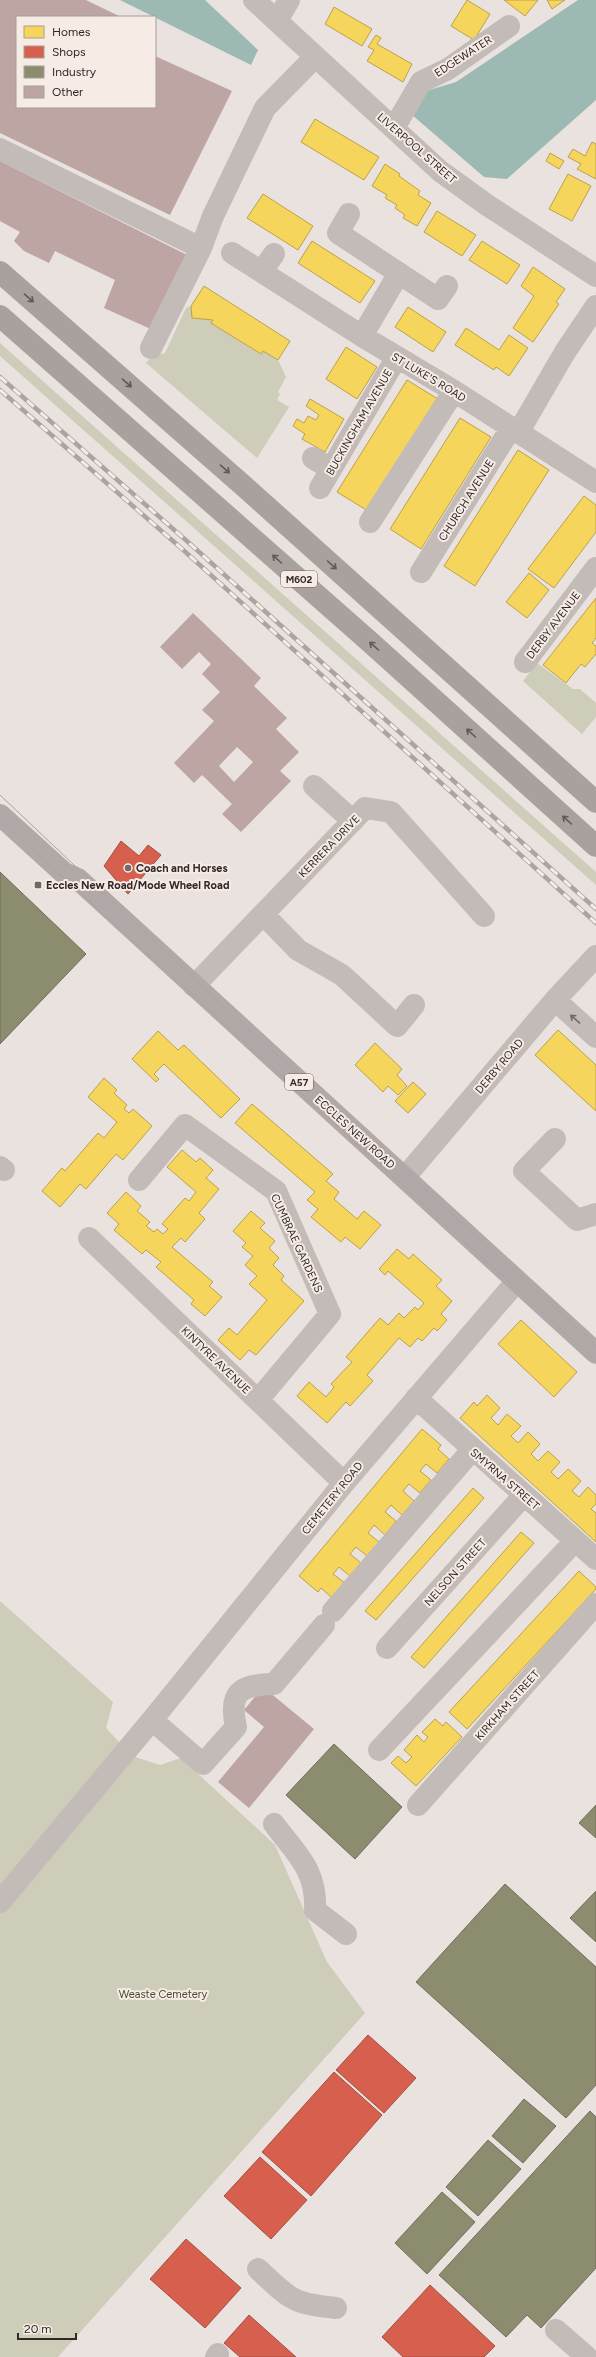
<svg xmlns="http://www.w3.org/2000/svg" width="596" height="2357" font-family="Figtree,sans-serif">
  <rect width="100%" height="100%" fill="#eae2de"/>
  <path fill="#cdcdba" d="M191,306L193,318L213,320L212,323L260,354L263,351L278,360L286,377L278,392L280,394L277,400L289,407L257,458L146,363L152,356L165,353L186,308Z
    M0,343L596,872V885L0,356Z
    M537,663L573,689H580L596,703V717L582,734L523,681Z
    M0,1601L113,1702L106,1728L132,1756L160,1765L181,1758L275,1845L327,1962L365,2013L58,2357H0Z"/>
  <path fill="#9db9b4" d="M120,0H205L258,50L251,65Z
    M578,0H596V100L507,179L484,177L411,114L426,91L456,82Z"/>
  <path fill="#f6d55c" stroke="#bba14c" d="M467,0L490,14L474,40L451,26Z
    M504,0H538L525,16Z
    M547,0H565L552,9Z
    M334,7L372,29L362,46L325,24Z
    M376,35L381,38L377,44L412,64L403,82L367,61L374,50L368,47Z
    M315,119L379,157L364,180L301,142Z
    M592,142L596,144V179L577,169L581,164L568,157L573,149L585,156Z
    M550,153L564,161L559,169L546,161Z
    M385,164L400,174L399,176L420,191L418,195L431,203L417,226L403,218L405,215L395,208L397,205L385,198L387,195L372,186Z
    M568,174L591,186L572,221L549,209Z
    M263,194L313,226L298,250L247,218Z
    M437,211L476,235L462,256L424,232Z
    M312,241L375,281L360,303L298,263Z
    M482,241L520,265L507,284L469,260Z
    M533,267L565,289L556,302L559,304L533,342L513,328L534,296L521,286Z
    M204,286L290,341L278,360L263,351L261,354L211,323L213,320L192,318L191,306Z
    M408,307L446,332L433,352L395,327Z
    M466,328L499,350L509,335L528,348L509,376L496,367L494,370L455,345Z
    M346,347L377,367L357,399L326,379Z
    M407,380L438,399L368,511L337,492Z
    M310,399L344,419L325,452L302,439L305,434L293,426L297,419L304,423L308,416L316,420L319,415L306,406Z
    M460,418L491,437L421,549L390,529Z
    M518,450L549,470L475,586L444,566Z
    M584,496L596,505V532L554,588L528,569Z
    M529,573L549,590L527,618L506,602Z
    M596,598V638L592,643L596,646V654L585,667L581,664L566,683L543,665Z
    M558,1030L596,1065V1111L535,1055Z
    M158,1031L178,1050L184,1045L240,1099L221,1118L164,1064L154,1074L159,1079L156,1082L132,1059Z
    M375,1043L402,1069L397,1075L407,1086L398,1095L388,1086L383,1092L355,1065Z
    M104,1078L117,1090L114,1093L127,1105L124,1109L129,1113L133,1109L152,1126L123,1160L116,1154L86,1189L80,1184L60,1207L42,1191L62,1168L65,1171L98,1133L104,1138L117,1122L88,1097Z
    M413,1082L426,1094L408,1113L395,1101Z
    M252,1104L333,1174L326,1181L339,1192L334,1199L357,1219L364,1211L381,1225L360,1249L345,1237L341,1242L311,1217L318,1209L307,1200L315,1192L235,1123Z
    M182,1150L196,1162L200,1158L213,1170L206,1178L219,1189L199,1213L205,1219L185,1242L181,1238L172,1247L213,1282L209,1286L222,1297L205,1316L191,1304L194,1300L156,1267L161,1262L146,1250L142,1254L114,1230L119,1224L107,1213L126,1192L141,1206L137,1211L150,1222L146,1226L154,1232L157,1229L163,1234L168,1229L162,1224L185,1198L189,1201L196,1192L167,1167Z
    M251,1211L265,1223L260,1228L275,1241L269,1248L279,1258L273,1265L284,1276L281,1280L304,1301L256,1355L249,1350L240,1360L218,1340L229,1328L237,1335L267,1300L249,1284L257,1276L245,1265L253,1256L242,1247L246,1243L233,1231Z
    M397,1249L409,1259L413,1254L442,1280L436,1286L452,1301L441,1314L447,1320L437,1331L434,1328L422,1341L418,1338L410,1347L399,1338L367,1375L373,1381L350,1406L346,1402L327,1423L297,1396L309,1382L326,1397L334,1387L331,1384L352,1362L346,1357L380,1318L388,1325L399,1313L404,1318L415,1307L418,1310L424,1303L388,1271L385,1275L379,1269Z
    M521,1320L577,1372L554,1397L498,1344Z
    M487,1395L500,1408L491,1418L498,1425L507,1414L521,1426L511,1436L518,1443L528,1432L540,1444L531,1454L538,1461L548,1451L560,1462L551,1472L558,1479L568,1469L581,1481L572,1491L579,1497L588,1487L596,1495V1504L591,1509L596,1513V1542L460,1418L474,1402L477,1406Z
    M422,1429L441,1445L438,1449L449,1459L437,1473L426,1464L420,1471L431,1480L420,1493L409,1484L403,1491L414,1501L402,1515L391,1505L385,1512L396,1521L385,1535L374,1525L368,1533L379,1542L367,1556L356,1547L350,1554L361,1563L350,1576L339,1567L333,1574L345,1583L332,1598L321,1588L318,1592L299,1576Z
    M473,1488L484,1498L376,1620L365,1611Z
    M521,1532L534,1543L424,1668L411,1657Z
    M579,1571L596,1587V1589L467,1729L449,1712Z
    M435,1719L443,1726L446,1722L462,1737L416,1786L391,1763L398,1756L406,1763L412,1757L404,1750L417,1735L424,1742L428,1737L422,1732Z"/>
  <path fill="#d6604d" stroke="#a54f42" d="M121,841L139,856L148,845L161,855L128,894L104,866Z
    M368,2035L416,2078L384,2113L336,2070Z
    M334,2072L382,2115L311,2196L262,2152Z
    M260,2157L307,2200L271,2239L224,2196Z
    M186,2239L241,2288L205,2328L150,2279Z
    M430,2285L495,2346L484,2357H403L382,2337Z
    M249,2315L296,2357H240L224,2343Z"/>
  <path fill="#8c8c6e" stroke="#716e59" d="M0,872L86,954L0,1044Z
    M334,1744L402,1807L355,1859L286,1795Z
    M596,1805V1838L579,1823Z
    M505,1884L596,1967V2085L566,2118L416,1982Z
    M596,1891V1942L570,1918Z
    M524,2099L556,2126L523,2163L492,2136Z
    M590,2111L596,2117V2268L541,2328L527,2315L506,2337L439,2275Z
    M488,2140L521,2169L478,2216L446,2187Z
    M442,2192L475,2222L427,2274L395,2243Z"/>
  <path fill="#bca5a2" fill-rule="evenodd" d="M0,0H86L121,17H17V107H155V56L232,91L170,215L0,133Z
    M0,161L189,256L155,331L104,308L115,280L55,251L49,263L24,251L14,241L20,232L0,221Z
    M193,613L261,678L254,686L287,718L276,729L299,752L280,771L291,781L241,832L222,814L232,804L202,775L194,783L174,763L214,721L202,710L220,692L202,674L211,664L199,652L182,669L160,647ZM237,747L253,762L234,782L219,766Z
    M263,1687L314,1729L249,1808L218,1782L264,1727L244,1710Z"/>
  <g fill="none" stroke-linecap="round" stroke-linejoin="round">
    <path stroke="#c2bbb8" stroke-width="22" d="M254,0L440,171L487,205L596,276
      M277,21L289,0
      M394,128L421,82L448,69L509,26
      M0,149L201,248
      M349,214L338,233L438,299L447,286
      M232,253L362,336L454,391L596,482
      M262,271L274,254
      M362,336L399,273
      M151,348L201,248L213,216L265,108L315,57
      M518,433L565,352L596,306
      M313,458L331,469
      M320,488L397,357
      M370,522L454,391
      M421,572L511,428
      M525,662L596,568
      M314,786L353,821
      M263,914L298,950L342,975L397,1026L414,1005
      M194,986L365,808L391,812L484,916
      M555,1000L596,1037
      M555,1139L524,1171L577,1220L596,1214
      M0,1167L4,1170
      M405,1177L555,1000L596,956
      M139,1180L185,1125L276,1191L330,1314L258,1400
      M89,1238L344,1483
      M416,1398L596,1559
      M333,1611L472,1450
      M387,1648L524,1495
      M152,1720L203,1764L236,1727C228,1691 241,1685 274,1684L324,1625
      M379,1750L575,1541
      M418,1805L596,1604
      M274,1824C297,1855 317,1870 315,1910L346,1934
      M0,1902L152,1720L344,1483L517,1281
      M258,2269C290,2299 292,2304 336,2308
      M556,2330L587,2357
      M216,2357L218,2354"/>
    <path stroke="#b1a9a7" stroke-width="22" d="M0,815L64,873L78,879L596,1353"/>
    <path stroke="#a9a19d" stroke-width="22" d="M0,272L246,488L596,802
      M0,316L370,642L596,846"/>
    <path stroke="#aaa4a2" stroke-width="1" d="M0,795L222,1005L596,1345
      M0,820L596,1361"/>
    <g stroke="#aaa4a2" stroke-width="4.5">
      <path id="rail" d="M0,377L188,542L596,909
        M0,390L181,548L596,923"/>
    </g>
    <use href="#rail" stroke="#f6ece5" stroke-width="3" stroke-dasharray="9" stroke-linecap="butt"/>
  </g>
  <defs><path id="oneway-shaft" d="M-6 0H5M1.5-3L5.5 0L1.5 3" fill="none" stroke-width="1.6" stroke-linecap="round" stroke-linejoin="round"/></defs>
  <g stroke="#625856">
    <use href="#oneway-shaft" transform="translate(29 298) rotate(41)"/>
    <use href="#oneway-shaft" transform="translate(127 383) rotate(41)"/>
    <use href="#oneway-shaft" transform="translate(225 469) rotate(41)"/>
    <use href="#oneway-shaft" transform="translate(277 559) rotate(-138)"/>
    <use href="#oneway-shaft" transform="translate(332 565) rotate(42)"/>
    <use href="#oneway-shaft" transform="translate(374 646) rotate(-138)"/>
    <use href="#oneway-shaft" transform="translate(471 733) rotate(-138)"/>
    <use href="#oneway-shaft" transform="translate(567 820) rotate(-138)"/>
  </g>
  <use stroke="#736a68" href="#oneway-shaft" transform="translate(575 1019) rotate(-139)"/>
  <g fill="#726967" stroke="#f6ece5" stroke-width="1.5">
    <circle cx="128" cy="868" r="4"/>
    <rect x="34" y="881" width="8" height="8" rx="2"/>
  </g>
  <g text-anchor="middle" stroke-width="4" stroke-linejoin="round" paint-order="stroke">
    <g fill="#f6ece5" stroke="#6d6360" stroke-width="1">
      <rect x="281" y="571" width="36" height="16" rx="3"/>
      <rect x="285" y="1074" width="28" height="16" rx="3"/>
    </g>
    <g font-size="10" font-weight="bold" fill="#322827">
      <text x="299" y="583">M602</text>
      <text x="299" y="1086">A57</text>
    </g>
    <g font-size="11" fill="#322827" stroke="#f6ece5">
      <text transform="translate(463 56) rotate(-33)" y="4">EDGEWATER</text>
      <text transform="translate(417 148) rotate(41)" y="4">LIVERPOOL STREET</text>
      <text transform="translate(429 377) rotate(31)" y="4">ST LUKE'S ROAD</text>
      <text transform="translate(359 422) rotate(-60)" y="4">BUCKINGHAM AVENUE</text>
      <text transform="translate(466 500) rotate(-58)" y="4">CHURCH AVENUE</text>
      <text transform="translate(553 625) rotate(-53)" y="4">DERBY AVENUE</text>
      <text transform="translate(329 846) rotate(-46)" y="4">KERRERA DRIVE</text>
      <text transform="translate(499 1066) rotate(-50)" y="4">DERBY ROAD</text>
      <text transform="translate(355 1132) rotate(42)" y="4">ECCLES NEW ROAD</text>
      <text transform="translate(297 1243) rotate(65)" y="4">CUMBRAE GARDENS</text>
      <text transform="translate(216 1360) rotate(44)" y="4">KINTYRE AVENUE</text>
      <text transform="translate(505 1479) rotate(41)" y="4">SMYRNA STREET</text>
      <text transform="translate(332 1498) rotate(-51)" y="4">CEMETERY ROAD</text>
      <text transform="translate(455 1572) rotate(-48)" y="4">NELSON STREET</text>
      <text transform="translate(507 1705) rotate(-48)" y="4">KIRKHAM STREET</text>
    </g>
    <g font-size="11" font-weight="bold" fill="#322827" stroke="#f6ece5" text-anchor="start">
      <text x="136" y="872">Coach and Horses</text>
      <text x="46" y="889">Eccles New Road/Mode Wheel Road</text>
    </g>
    <g font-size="11" fill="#484e2d" stroke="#f6ece5">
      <text x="163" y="1998">Weaste Cemetery</text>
    </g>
  </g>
  <rect x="16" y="16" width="140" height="92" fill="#f6ece5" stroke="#a89e99"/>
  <rect x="24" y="26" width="20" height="12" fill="#f6d55c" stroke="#a89e99"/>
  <text x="52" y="36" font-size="12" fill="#322827">Homes</text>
  <rect x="24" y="46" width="20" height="12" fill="#d6604d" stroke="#a89e99"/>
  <text x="52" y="56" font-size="12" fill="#322827">Shops</text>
  <rect x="24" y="66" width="20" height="12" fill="#8c8c6e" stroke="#a89e99"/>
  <text x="52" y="76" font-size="12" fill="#322827">Industry</text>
  <rect x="24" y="86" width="20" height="12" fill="#bca5a2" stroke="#a89e99"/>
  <text x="52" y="96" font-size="12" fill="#322827">Other</text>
  <path d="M18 2333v6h58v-6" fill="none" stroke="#322827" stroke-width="2"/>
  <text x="24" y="2333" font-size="12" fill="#322827" stroke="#f6ece5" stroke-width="3" paint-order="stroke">20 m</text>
</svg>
